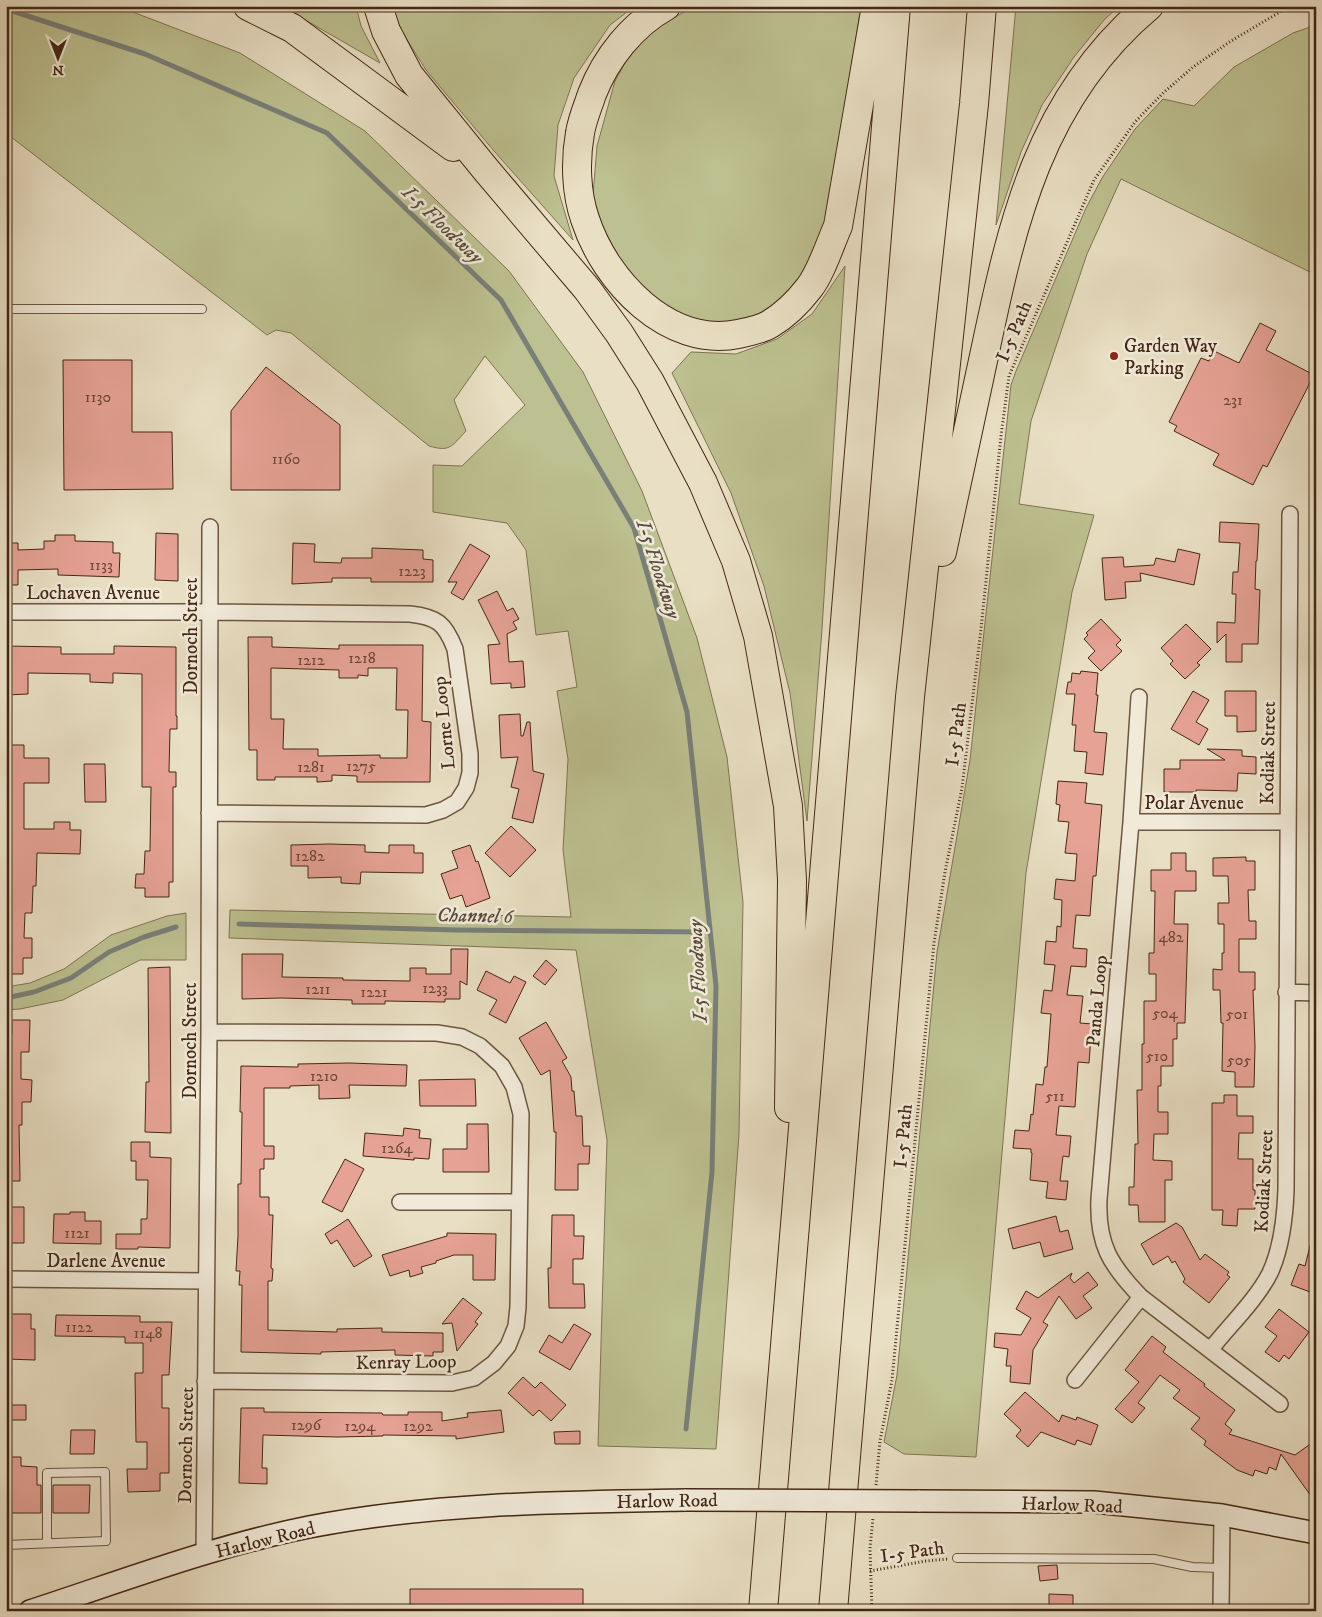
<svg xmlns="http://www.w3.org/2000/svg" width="1322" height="1617" font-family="'IM FELL DW Pica',serif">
  <rect width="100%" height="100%" fill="#e9dfc4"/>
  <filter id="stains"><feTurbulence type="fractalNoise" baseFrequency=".004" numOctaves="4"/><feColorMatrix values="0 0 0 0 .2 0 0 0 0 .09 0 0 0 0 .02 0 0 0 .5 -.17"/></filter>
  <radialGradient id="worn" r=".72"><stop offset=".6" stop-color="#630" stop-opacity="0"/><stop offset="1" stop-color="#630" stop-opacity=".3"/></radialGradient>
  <path fill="#bdc090" stroke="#807452" d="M6,6H117L240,53L365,131L509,271L583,372L642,491L697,638L727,757L743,902L739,1134L716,1449L598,1446L607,1140L576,950L229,938L230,910L571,917L563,850L568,759L557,691L577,687L568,631L536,635L526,550L507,523L433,512V465L462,466L525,405L485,356L454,400L466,431C451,447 450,452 429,446L291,333L276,330L267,335L6,133Z
    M281,6H356L361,26L380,63Z
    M393,6H635L610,25L574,78L558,125L554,176L573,240L494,151L426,70L399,27Z
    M695,6H861L825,230L807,269L785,300L764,314L738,323L710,324L680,315L650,300L620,266L601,228L593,195L597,146L615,81L630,54L655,28Z
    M1016,6H1119L1104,20L1074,57L1042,105L1021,152L996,225Z
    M1316,25V275L1121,179L1087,254L1031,421L1019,504L1094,515L1072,592L1026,873L976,1457L904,1454L884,1442L897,1375L937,952L970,760L1011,385L1016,371L1086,208L1102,178L1135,129L1163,99L1194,106L1234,67L1293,33Z
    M845,266L822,629L807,821L790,693L764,586L731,493L672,373L691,352L736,354L777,339L812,314Z
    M186,913V960H140L63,1000L20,1009L6,1010V987L30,983L64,969L111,935L167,916Z"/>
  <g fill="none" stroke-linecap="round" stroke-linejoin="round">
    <path stroke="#797f79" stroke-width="5" d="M6,9L145,54L327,133L501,300L634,528L687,712L716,986L712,1172L686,1429
      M239,924L456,930L710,932
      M6,998L34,992L71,978L109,952L144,937L176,927"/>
  </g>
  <path fill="#e6a295" stroke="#442714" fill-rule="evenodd" d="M1260,323L1276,331L1266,350L1314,375L1267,467L1263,465L1253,485L1213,465L1219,454L1174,431L1177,426L1169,422L1201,358L1209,361L1214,351L1239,363Z
    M63,360H132V432H172L173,489L64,490Z
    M266,367L340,425V490H231V411Z
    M1220,522L1259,524L1257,561H1256L1255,589L1260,590L1258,644H1242V662H1226V634L1217,643V622L1235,623L1236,594H1232L1233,572H1238L1240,543L1219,542Z
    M156,533L178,534V581L155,580Z
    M55,535H75V541L113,542V553H120L119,577L58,575V569L18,570V585H6V543H18V550L44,549V541H55Z
    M293,543L315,544L314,562L341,563L342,558H372V548L423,550V559L433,560V582H371V578H332V582L292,584Z
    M470,544L490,556L463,600L451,593L457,582H448Z
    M1178,549L1200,554L1194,585L1140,573L1141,581L1125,582L1126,598L1105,600L1102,558L1123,557L1124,567L1154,565L1156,558L1175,562Z
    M497,591L507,611L513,608L519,619L513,622L517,629L507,634L509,662L523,661L525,687L511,688V683L491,684L488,645L500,644L478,600Z
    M1101,619L1121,640L1116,645L1122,651L1101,671L1088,658L1095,651L1084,639L1088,635L1086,633Z
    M1186,624L1211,649L1197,663L1200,665L1185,679L1170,664L1173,661L1161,648Z
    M248,637H272V647L339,649V645H423L422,721L431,722L430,782H357V776L332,775V781L317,782V777H275V780H257V750H249ZM271,668L339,670V678H358V675L368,676V668H397L396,710H408L407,758H380V755L318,756V749H283L284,719H271Z
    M6,646L61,647V654H114V646L176,647V716H177V729H170L169,772H176V787H173V882H169V897H145V888H135L136,874H144L145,851H150L151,787H142V674L113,673V683L90,682V674L28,673V694L6,695Z
    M1081,671L1098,673L1096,695H1098L1094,732L1107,733L1103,775L1085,773L1087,752L1074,751L1076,725H1072L1075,694H1066L1068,682H1071L1072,673L1080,674Z
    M1193,691L1209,700L1196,722L1208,729L1199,745L1171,729Z
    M1225,691H1256V731L1237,732V716H1225Z
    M520,714L521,736H523L527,722H530L533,771L544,774L533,823L512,818L519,789L511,787L518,757L501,758L499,715Z
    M6,745H24V758H49V783H24V829H54V822H70V830H81L80,854L37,853L36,886H33L32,913H25L24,938H32V958H23V974H6Z
    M1207,749L1242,750V756L1256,757V774L1238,773L1237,791L1196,790V792H1164V769H1180V760H1225Z
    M84,764H105L106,802H85Z
    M1058,781L1087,783L1085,803L1102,805L1096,876H1093L1090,916L1076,915L1073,948L1087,949L1086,967L1071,966L1067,995L1083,996L1080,1023L1092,1024L1089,1063L1078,1062L1075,1107L1059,1106L1056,1135L1071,1136L1069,1157L1063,1156L1060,1181H1068L1066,1200L1046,1198L1048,1182L1030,1180L1032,1153H1031V1149L1013,1148L1015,1130L1029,1131L1031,1114L1033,1115L1036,1084L1043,1085L1045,1067H1047L1051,1014L1041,1013L1044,990L1052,991L1055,965L1044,964L1046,941L1056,942L1057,926L1061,927L1062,900L1054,899L1056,879L1075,881L1077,854L1065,853L1069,822L1058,821L1060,805L1056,804Z
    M511,826L536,850L510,877L485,853Z
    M330,844L365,845V852L389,853V845H414V853H423V873L361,872L360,884L341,883V877L308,878V866H291V845Z
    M470,845L476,862L478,861L490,898L466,907L462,895L450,899L441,874L458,868L452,851Z
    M1171,853H1186V871H1196V891H1175L1174,924H1188L1185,1023H1177V1039H1173V1066H1161V1086H1158V1112H1168V1134H1154L1153,1160L1172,1161V1180H1165V1222H1139L1138,1205H1129V1187H1134L1135,1144H1138L1137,1090H1142V1044H1144V1001H1156V974H1149V953H1154L1155,891H1151V870H1171Z
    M1246,857V861H1255V890H1248L1249,921H1256V939H1239V972H1255V990H1253L1255,1046L1254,1087H1235V1072L1222,1071L1223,1023H1221L1220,990H1213V969L1222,970V953H1224V924H1218V903H1229L1228,876H1213V858Z
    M451,949H468L467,985L460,981V999H445V1002L385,1001V1004H352V1000L282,998L242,999V954H283L282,977L343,978V980L410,981V968H426V974H451Z
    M546,960L557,970L545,985L533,976Z
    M170,967L171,1133L145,1132L146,1082H149L148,968Z
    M486,971L510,983L514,976L526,982L506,1023L489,1014L497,1000L477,990Z
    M12,1020H30L29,1052H21V1079L32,1080L31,1102H22V1125H19L20,1181H6V1035H12Z
    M546,1022L567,1058L562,1061L571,1077L572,1091H574L576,1116H582L583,1146H590L589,1164H578V1190H555L556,1132H554L550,1070L541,1075L519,1038Z
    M349,1063L407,1065L406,1086L349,1085L350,1098L319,1099V1085L290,1086V1088H264V1146H274V1159H264V1169H260V1197H269V1215H273L271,1268L273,1269L272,1281H268V1330L337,1332V1329L382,1328V1332L443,1333V1352H433V1356L395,1355V1350L321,1352V1354L241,1352L242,1285H239L240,1271H236L238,1236V1184H241L242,1112H240L241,1066L298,1067V1064Z
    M475,1079L476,1106H420L419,1080Z
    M1224,1095H1237V1116H1253V1133H1239L1238,1159H1253V1190H1255V1209H1238L1237,1226L1222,1225L1223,1210H1212V1103H1224Z
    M467,1124H488L489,1172H443V1149H467Z
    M404,1128L420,1130L419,1138L431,1139L429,1159L414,1158V1160L363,1156L365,1133L403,1136Z
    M131,1142H150V1157L171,1158L170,1248L138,1247V1249H116V1234H141V1219H147L148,1180H136V1161H131Z
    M345,1159L364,1169L342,1212L322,1202Z
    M6,1207H24V1243H6Z
    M70,1212H85V1221H101V1244L53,1243L54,1214H70Z
    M552,1215H574V1236H584L583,1259H573V1284H584L585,1308H549L548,1268H551Z
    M1056,1216L1060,1232L1068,1230L1073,1249L1044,1257L1040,1242L1013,1249L1008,1229Z
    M348,1219L372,1256L354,1267L337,1240L331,1244L325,1234Z
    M1176,1223L1182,1227L1200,1260L1205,1254L1229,1272L1227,1275L1230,1277L1209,1303L1183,1282L1185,1279L1175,1261L1172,1263L1168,1256L1153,1265L1141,1244Z
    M447,1233L496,1234L495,1280H473V1255H454L436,1261V1263L421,1267L423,1273L410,1277L409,1270L390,1276L382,1255L447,1236Z
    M1311,1242H1316V1294L1291,1285L1299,1264L1305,1266Z
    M1088,1272L1098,1285L1083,1296L1092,1308L1076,1319L1059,1296L1043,1322L1048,1325L1033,1350L1030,1384L1010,1382L1011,1366H1006L1008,1349L994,1347L995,1333L1021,1335L1031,1318L1016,1309L1026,1291L1038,1298L1072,1273L1070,1278L1074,1283Z
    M463,1298L482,1313L475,1322L478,1324L457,1351L452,1323L442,1324Z
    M1279,1309L1309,1332L1289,1359L1284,1355L1279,1362L1265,1352L1277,1336L1265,1327Z
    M6,1314H31V1329H35V1360L6,1359Z
    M56,1315L140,1316V1322H172L169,1375H162V1408H169V1473H160V1491L128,1492L127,1469H147V1442H136L135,1373H143V1343H125V1337L55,1336Z
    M574,1324L591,1334L570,1370L539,1352L549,1335L562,1343Z
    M1152,1336L1166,1347L1163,1352L1205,1384L1204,1386L1235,1410L1225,1424L1232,1430L1229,1434L1295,1455L1316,1440V1503L1281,1454L1276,1470L1269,1467L1267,1474L1255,1470L1253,1476L1237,1470L1204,1445L1206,1441L1191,1429L1200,1418L1173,1398L1180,1390L1160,1375L1138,1403L1145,1408L1132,1423L1115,1409L1139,1382L1125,1370Z
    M523,1377L535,1388L541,1382L566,1405L551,1421L539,1410L533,1416L508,1393Z
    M1025,1392L1059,1422L1062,1415L1076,1420L1077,1417L1098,1425L1091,1445L1077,1440L1075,1445L1041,1432L1028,1447L1016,1436L1021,1430L1004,1414Z
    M6,1405H26V1420H6Z
    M241,1408H264V1412L382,1413L383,1415H408V1412H442V1421L468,1417L467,1413L501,1410L504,1432L456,1439V1436L383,1435V1436L337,1437L263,1435L262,1468H267V1484L239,1483Z
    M71,1430H95L94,1454H70Z
    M580,1431V1444H555L554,1432Z
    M6,1457H21V1466L37,1467V1485H41V1513H6Z
    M53,1485H90L89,1513H53Z
    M1057,1565L1058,1579L1040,1581L1038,1566Z
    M410,1589H583V1611H410Z
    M1049,1594L1073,1595V1611H1049Z"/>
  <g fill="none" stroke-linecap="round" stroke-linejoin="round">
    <g stroke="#6d5540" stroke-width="10">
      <path id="lane" d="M6,309H202
        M6,1545L106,1541L105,1472L47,1473V1543
        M957,1558L1154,1559L1192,1567L1221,1568"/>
    </g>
    <g stroke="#6d5540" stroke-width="18">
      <path id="street" d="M6,612H210L410,614C437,617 445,623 455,649L470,754V773L466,788L457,802L443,810L426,815L209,813
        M1139,697L1131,822L1099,1199C1097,1244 1110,1265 1141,1297L1280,1404
        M1131,822H1287
        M1286,992L1316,993
        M400,1202H519
        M6,1279L205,1281
        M1211,1349C1229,1326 1257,1299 1270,1273C1282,1247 1285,1218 1286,1190L1290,514
        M1075,1380L1141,1297
        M205,1381L452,1383L474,1378L494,1363L508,1346L516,1326L518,1307L521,1114L514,1087L502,1066L480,1046L462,1037L437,1033L209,1032
        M204,1554L209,1032L210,527
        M1221,1611L1222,1515"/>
    </g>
    <g stroke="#442714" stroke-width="24">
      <path id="secondary" d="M918,1501L1094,1502L1222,1515L1316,1533
        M30,1611C122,1581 214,1546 309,1527C433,1503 560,1502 686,1500"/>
    </g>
    <g stroke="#442714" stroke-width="30">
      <path id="highway" d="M248,6L292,28L453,147
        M378,6L386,31L409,75L487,171L587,289L619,333L650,382L703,483L736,561L758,636L788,806L792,880L789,1108
        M666,6C632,25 606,58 592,94C588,106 582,120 580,133C575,161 576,193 585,219C605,281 668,348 738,334C748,332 762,329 770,324C785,315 799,301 809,288C821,273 830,244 838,226L876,6
        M942,552C956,487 970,421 984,356C1012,223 1039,98 1149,6
        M763,1611L896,6
        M833,1611L910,697L974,104L982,6"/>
    </g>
    <path stroke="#442714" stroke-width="3" stroke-dasharray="1 2.5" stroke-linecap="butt" d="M876,1485L880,1441L892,1380L934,943L945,872L962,788L981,629L1001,436L1009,376L1094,180L1135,122L1162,94L1193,67L1231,41L1290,6
      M870,1571L926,1561L948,1559
      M872,1611L870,1548L873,1518"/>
    <use href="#lane" stroke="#f1ead9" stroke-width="8"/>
    <use href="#street" stroke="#f1ead9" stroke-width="15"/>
    <use href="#secondary" stroke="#f1ead9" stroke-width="21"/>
    <use href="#highway" stroke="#e9dfc4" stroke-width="28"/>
    <g stroke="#442714" stroke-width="24" stroke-linecap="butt">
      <path id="secondary-bridge" d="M686,1500L918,1501"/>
    </g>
    <use href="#secondary-bridge" stroke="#f1ead9" stroke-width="21"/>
  </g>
  <circle fill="#8f2418" stroke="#f1ead9" stroke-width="2" cx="1114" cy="356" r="5"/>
  <g text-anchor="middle" stroke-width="5" stroke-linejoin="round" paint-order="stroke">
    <g font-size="16" fill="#6c4634">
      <text x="98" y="402">1130</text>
      <text x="1233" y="405">231</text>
      <text x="286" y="464">1160</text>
      <text x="101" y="570">1133</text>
      <text x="412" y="576">1223</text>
      <text x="362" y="663">1218</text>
      <text x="311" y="665">1212</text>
      <text x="361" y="771">1275</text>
      <text x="311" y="772">1281</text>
      <text x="310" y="861">1282</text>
      <text x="1171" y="942">482</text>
      <text x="435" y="993">1233</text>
      <text x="318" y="994">1211</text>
      <text x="374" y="997">1221</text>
      <text x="1165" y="1018">504</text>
      <text x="1237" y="1019">501</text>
      <text x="1157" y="1061">510</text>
      <text x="1239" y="1065">505</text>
      <text x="324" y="1081">1210</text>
      <text x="1055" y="1101">511</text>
      <text x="397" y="1153">1264</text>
      <text x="77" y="1238">1121</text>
      <text x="79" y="1332">1122</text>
      <text x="148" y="1338">1148</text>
      <text x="306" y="1430">1296</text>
      <text x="360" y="1431">1294</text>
      <text x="418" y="1431">1292</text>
    </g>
    <g font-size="19" fill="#442714" stroke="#f1ead9">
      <text transform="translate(1013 331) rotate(-67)" y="7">I-5 Path</text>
      <text x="93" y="599">Lochaven Avenue</text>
      <text transform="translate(190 636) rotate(-90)" y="7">Dornoch Street</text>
      <text transform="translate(443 723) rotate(-96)" y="7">Lorne Loop</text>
      <text transform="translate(955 734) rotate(-83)" y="7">I-5 Path</text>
      <text transform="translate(1267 753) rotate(-89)" y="7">Kodiak Street</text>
      <text x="1194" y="809">Polar Avenue</text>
      <text transform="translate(1096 1001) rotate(-85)" y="7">Panda Loop</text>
      <text transform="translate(189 1041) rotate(-90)" y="7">Dornoch Street</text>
      <text transform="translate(902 1136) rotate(-85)" y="7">I-5 Path</text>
      <text transform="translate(1263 1181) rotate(-87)" y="7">Kodiak Street</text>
      <text x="106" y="1267">Darlene Avenue</text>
      <text transform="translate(406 1361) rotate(-1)" y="7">Kenray Loop</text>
      <text transform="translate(185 1445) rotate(-89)" y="7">Dornoch Street</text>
      <text transform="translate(667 1500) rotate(-1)" y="7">Harlow Road</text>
      <text transform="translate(1072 1504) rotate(2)" y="7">Harlow Road</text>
      <text transform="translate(265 1539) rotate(-14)" y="7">Harlow Road</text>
      <text transform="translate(912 1551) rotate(-8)" y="7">I-5 Path</text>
    </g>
    <g font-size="19" fill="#442714" stroke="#f1ead9" text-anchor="start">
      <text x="1124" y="352">Garden Way<tspan x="1124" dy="22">Parking</tspan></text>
    </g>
    <g font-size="20" font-style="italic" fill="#5a4c3e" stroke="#f1ead9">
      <text transform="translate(443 224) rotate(44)" y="7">I-5 Floodway</text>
      <text transform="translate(659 569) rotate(72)" y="7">I-5 Floodway</text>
      <text transform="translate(475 915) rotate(1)" y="7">Channel 6</text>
      <text transform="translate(697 971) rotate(-93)" y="7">I-5 Floodway</text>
    </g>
  </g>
  <rect width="1322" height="1617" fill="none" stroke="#e9dfc4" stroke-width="25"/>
  <rect x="8" y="8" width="1307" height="1602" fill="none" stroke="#442714" stroke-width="2.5"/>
  <rect x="12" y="12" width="1297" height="1592" fill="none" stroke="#442714"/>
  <g transform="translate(58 58) rotate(180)" stroke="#f1ead9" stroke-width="4" paint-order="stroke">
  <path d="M0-4L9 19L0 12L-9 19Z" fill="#442714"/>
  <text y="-8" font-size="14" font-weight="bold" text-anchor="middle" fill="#442714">N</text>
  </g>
  <rect width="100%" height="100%" filter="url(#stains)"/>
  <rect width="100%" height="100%" fill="url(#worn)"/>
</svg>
